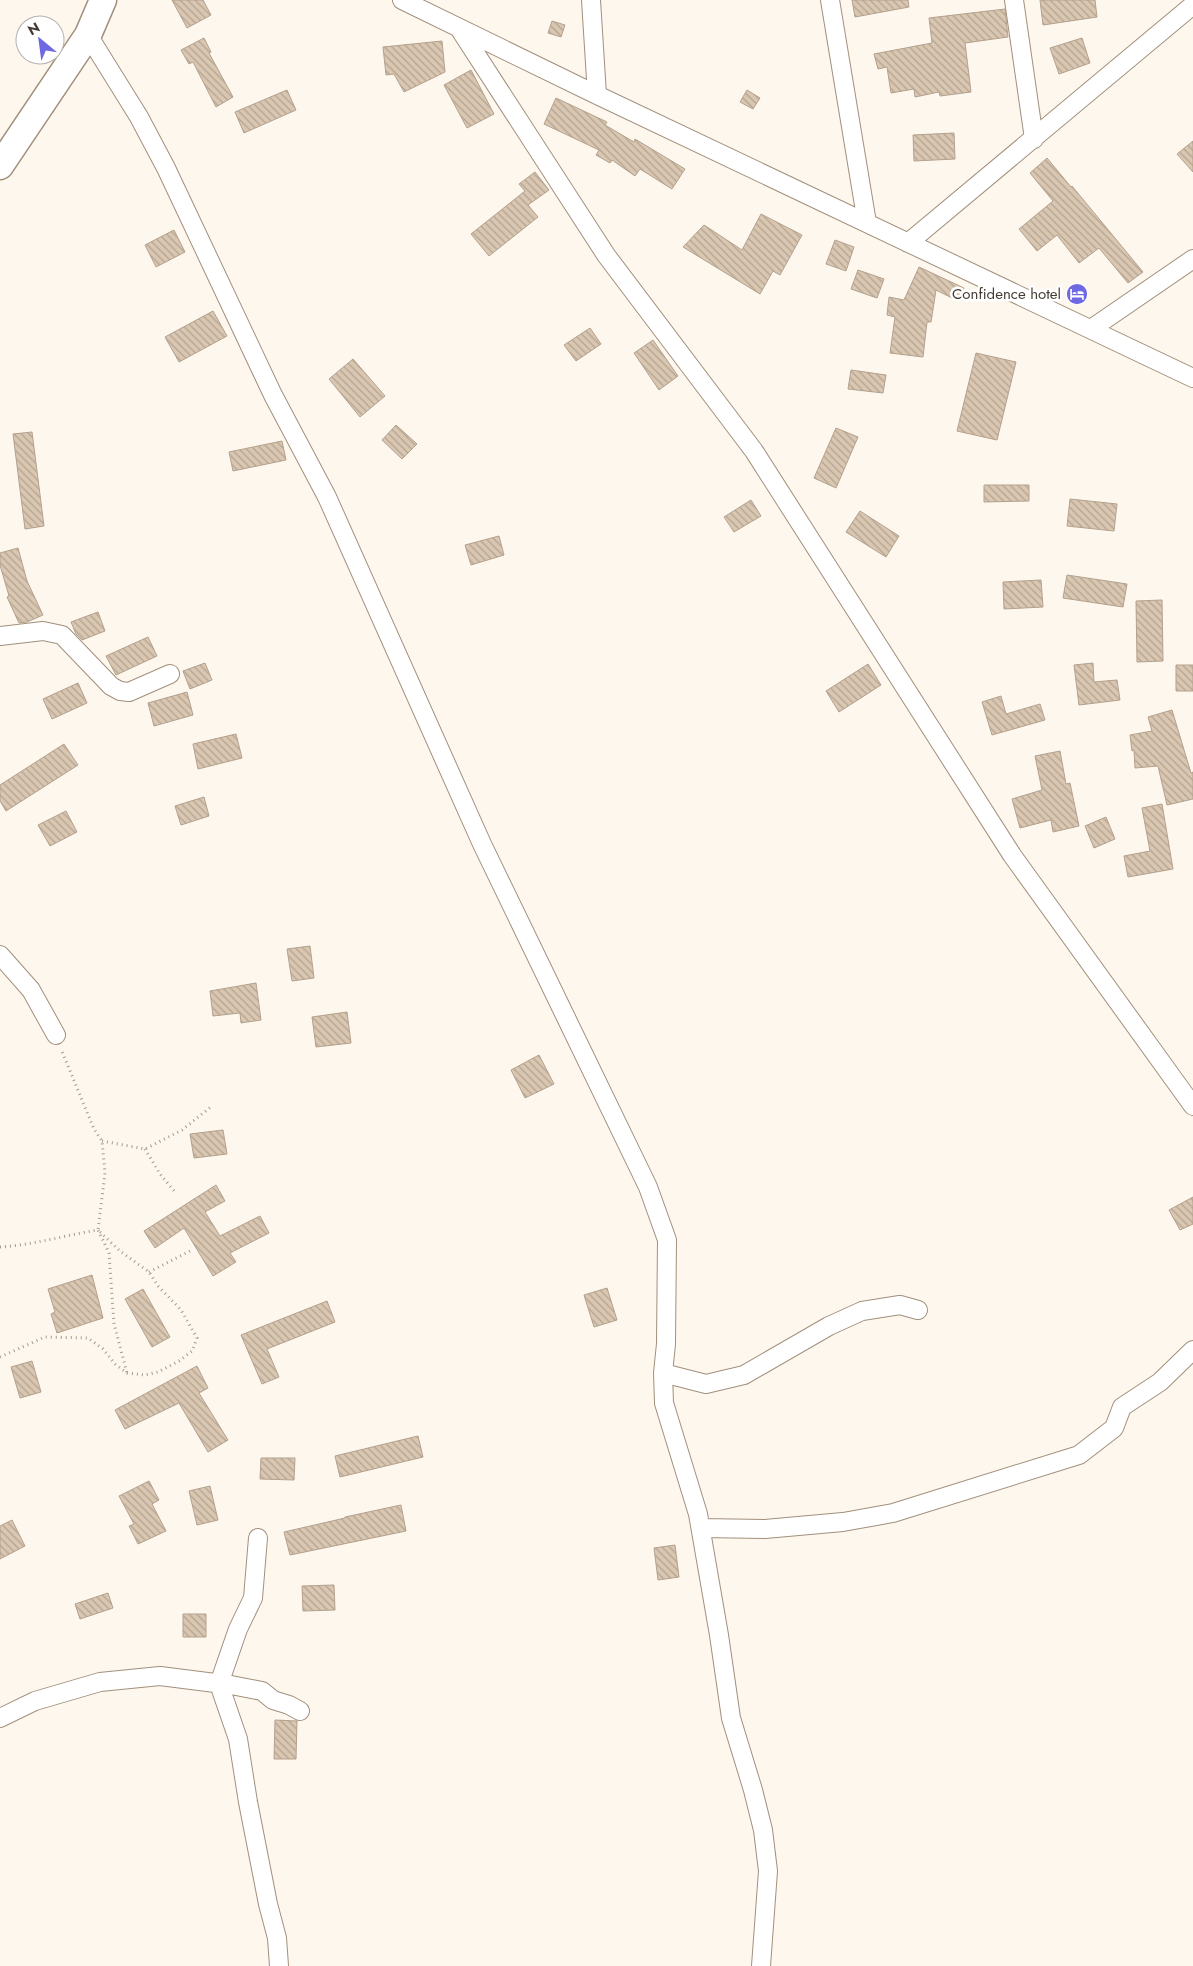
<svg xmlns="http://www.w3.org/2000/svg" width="1193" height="1966" font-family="Jost,sans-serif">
  <defs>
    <pattern id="building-back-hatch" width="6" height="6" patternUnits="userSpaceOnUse" patternTransform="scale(1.25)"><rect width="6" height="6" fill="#dac7b2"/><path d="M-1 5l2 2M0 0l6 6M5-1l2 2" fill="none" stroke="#b2a391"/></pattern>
  </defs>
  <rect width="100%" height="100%" fill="#fef7ee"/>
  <path fill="url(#building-back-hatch)" stroke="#b3a18d" d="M172,0H203L211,15L187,28Z
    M852,0H908L909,7L855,17Z
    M1040,0H1095L1097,17L1043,25Z
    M1005,9L1008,37L965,43L971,92L940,96L939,92L915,97L914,89L891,93L887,67L878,69L874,54L932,43L929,18Z
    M552,21L565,25L561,37L548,33Z
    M204,38L211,52L209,53L233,97L216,107L193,62L189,64L181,50Z
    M1082,38L1090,63L1059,74L1050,48Z
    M442,41L445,72L404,92L394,74L386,75L383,47Z
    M471,70L494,114L467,128L444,85Z
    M287,90L296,110L244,133L235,112Z
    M747,90L760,98L753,109L740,102Z
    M556,98L607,122L605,125L634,142L635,139L685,169L672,189L640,169L635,176L612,160L610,163L596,155L599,150L544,124Z
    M954,133L955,159L914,161L913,135Z
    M1193,141V172L1177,154Z
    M1047,158L1071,187L1072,186L1143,272L1128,283L1099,248L1079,263L1057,235L1037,251L1019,229L1053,201L1030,173Z
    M535,172L549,190L528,205L538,217L489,256L471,234L525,191L519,184Z
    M761,214L802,235L780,275L773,271L760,294L683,247L704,225L742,250Z
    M174,230L185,252L156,267L145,245Z
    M835,240L854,247L846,271L826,264Z
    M919,267L964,288L958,301L936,290L931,322H927L923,357L890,353L895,317L887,315L889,297L904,300Z
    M858,270L884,279L877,298L851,289Z
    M213,311L227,336L179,362L165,337Z
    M590,328L601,344L576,361L564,345Z
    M653,340L678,376L659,390L634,353Z
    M976,353L1016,362L997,440L957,431Z
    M353,359L385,396L360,417L329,379Z
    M851,370L886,375L883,393L848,389Z
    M396,425L417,444L402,459L382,440Z
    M836,428L858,437L836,488L814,478Z
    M32,432L44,526L25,529L13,434Z
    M282,441L286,460L233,471L229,452Z
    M984,485H1029V501L984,502Z
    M1070,499L1117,504L1114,531L1067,526Z
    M751,500L761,516L734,532L724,517Z
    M860,511L899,536L886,557L846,532Z
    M499,536L504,555L471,565L465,545Z
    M18,548L27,581L43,615L27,622L19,623L7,597L9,596L0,565V553Z
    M1067,575L1127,584L1123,607L1063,598Z
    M1041,580L1043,607L1004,609L1003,582Z
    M1162,600L1163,661L1137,662L1136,601Z
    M98,612L105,631L82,640L76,634L71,622Z
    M148,637L157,656L116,675L106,656Z
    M205,663L212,680L190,689L183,671Z
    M1093,663L1094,682L1117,680L1120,700L1079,705L1074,665Z
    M868,664L881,685L839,712L826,691Z
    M1176,665H1193V691H1176Z
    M78,683L87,703L52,719L43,699Z
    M187,692L193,715L154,726L148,703Z
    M1001,696L1006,714L1040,704L1045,720L992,735L982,702Z
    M1172,710L1191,773L1193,772V799L1167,805L1158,766L1135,768L1134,750L1132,751L1130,735L1152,731L1148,717Z
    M236,734L242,758L198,769L193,744Z
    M64,744L78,765L6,811L0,801V785Z
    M1060,751L1066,784L1070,783L1079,826L1053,832L1051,820L1020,828L1012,799L1042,790L1035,756Z
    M204,797L209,816L181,825L175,806Z
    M1162,804L1173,869L1128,877L1124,856L1150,851L1142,808Z
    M66,811L77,832L50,846L38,825Z
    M1106,817L1115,839L1094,848L1085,826Z
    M310,946L314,978L292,981L287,949Z
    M256,983L261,1020L241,1023L240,1013L213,1016L210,991Z
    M347,1012L351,1043L316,1047L312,1017Z
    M539,1055L554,1084L525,1098L511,1070Z
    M223,1130L227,1154L194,1158L190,1134Z
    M216,1185L225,1201L205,1212L220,1236L260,1216L269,1233L230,1253L236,1262L213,1276L184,1228L155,1248L144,1231Z
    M1193,1197V1224L1180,1230L1169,1210Z
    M92,1275L103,1318L57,1333L51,1314L55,1312L48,1289Z
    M607,1288L617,1320L594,1327L584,1295Z
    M143,1289L170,1337L152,1347L125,1299Z
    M327,1301L335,1322L267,1349L279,1377L262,1384L241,1335Z
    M32,1361L41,1392L20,1398L11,1367Z
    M197,1366L208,1388L199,1393L228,1440L208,1452L179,1403L125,1429L115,1410Z
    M418,1436L423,1457L340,1477L335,1456Z
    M261,1458H295L294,1480L260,1479Z
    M149,1481L159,1500L152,1504L166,1531L138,1544L129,1526L134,1524L119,1496Z
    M210,1486L218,1520L197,1525L189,1491Z
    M401,1505L406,1531L290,1555L284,1532L345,1518V1517Z
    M12,1520L25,1546L0,1559V1526Z
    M675,1545L679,1577L658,1580L654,1548Z
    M334,1585L335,1610L303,1611L302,1586Z
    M108,1593L113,1608L80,1619L75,1604Z
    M183,1614H206V1637H183Z
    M275,1720L297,1721L296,1759H274Z"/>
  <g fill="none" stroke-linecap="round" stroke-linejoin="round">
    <g stroke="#a1907c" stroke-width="20">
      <path id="street" d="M402,0L597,95L1193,378
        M591,0L597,95
        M830,0L867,223
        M1014,0L1034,139
        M459,28L606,255L754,451L1012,855L1193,1106
        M88,35L139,117L166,168L273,395L327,497L482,844L648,1187L667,1240L666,1344L663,1373L664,1403L698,1514L719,1635L731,1718L753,1790L763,1830L768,1871L761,1966
        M908,243L1193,5
        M1091,329L1193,259
        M0,636L43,631L62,635L111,686L120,691L129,692L170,674
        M0,955L31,990L56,1035
        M663,1373L706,1384L744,1375L829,1326L862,1311L900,1305L918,1310
        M701,1528L765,1529L843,1522L893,1513L1079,1455L1114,1428L1122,1407L1160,1382L1193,1350
        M258,1538L253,1598L238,1629L219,1684L238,1739L248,1802L268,1904L277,1938L279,1966
        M0,1718L35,1701L100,1682L160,1676L231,1685L262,1691L273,1700L289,1705L300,1711"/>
    </g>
    <g stroke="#a1907c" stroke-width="29">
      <path id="secondary" d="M0,166L88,35L103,0"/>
    </g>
    <path stroke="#a39c93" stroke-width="3" stroke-dasharray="1 4" stroke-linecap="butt" d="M102,1141L145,1149L182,1130L212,1106
      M145,1149L160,1174L175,1192
      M0,1247C33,1245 66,1235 98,1230L109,1253L114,1324L127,1373
      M149,1272L192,1250
      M0,1357L45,1337L88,1338L103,1349L115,1364L127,1373L145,1375L158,1372L179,1361L192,1351L197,1338L181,1310L158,1286L149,1272L120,1251L98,1230L105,1173L102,1141L94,1129L61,1049"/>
    <use href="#street" stroke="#fff" stroke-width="18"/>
    <use href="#secondary" stroke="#fff" stroke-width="26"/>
  </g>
  <defs>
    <g id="hotel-disc" transform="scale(1.125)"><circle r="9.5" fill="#6e68e2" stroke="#fff"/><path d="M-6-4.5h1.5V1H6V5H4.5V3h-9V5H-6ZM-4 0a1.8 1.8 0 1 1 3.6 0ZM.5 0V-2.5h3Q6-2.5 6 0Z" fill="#fff"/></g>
  </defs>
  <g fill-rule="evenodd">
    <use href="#hotel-disc" x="1077" y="294"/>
  </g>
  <g text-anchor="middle" stroke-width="5" stroke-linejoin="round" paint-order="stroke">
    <g font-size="15" fill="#433b33" stroke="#fff" text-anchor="end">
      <text x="1061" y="299">Confidence hotel</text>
    </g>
  </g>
  <g transform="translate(40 40) rotate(331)"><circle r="24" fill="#ffffff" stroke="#b4b1ad"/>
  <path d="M0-4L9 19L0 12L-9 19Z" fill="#6e68e2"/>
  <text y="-8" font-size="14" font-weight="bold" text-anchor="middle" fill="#433b33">N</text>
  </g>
</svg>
